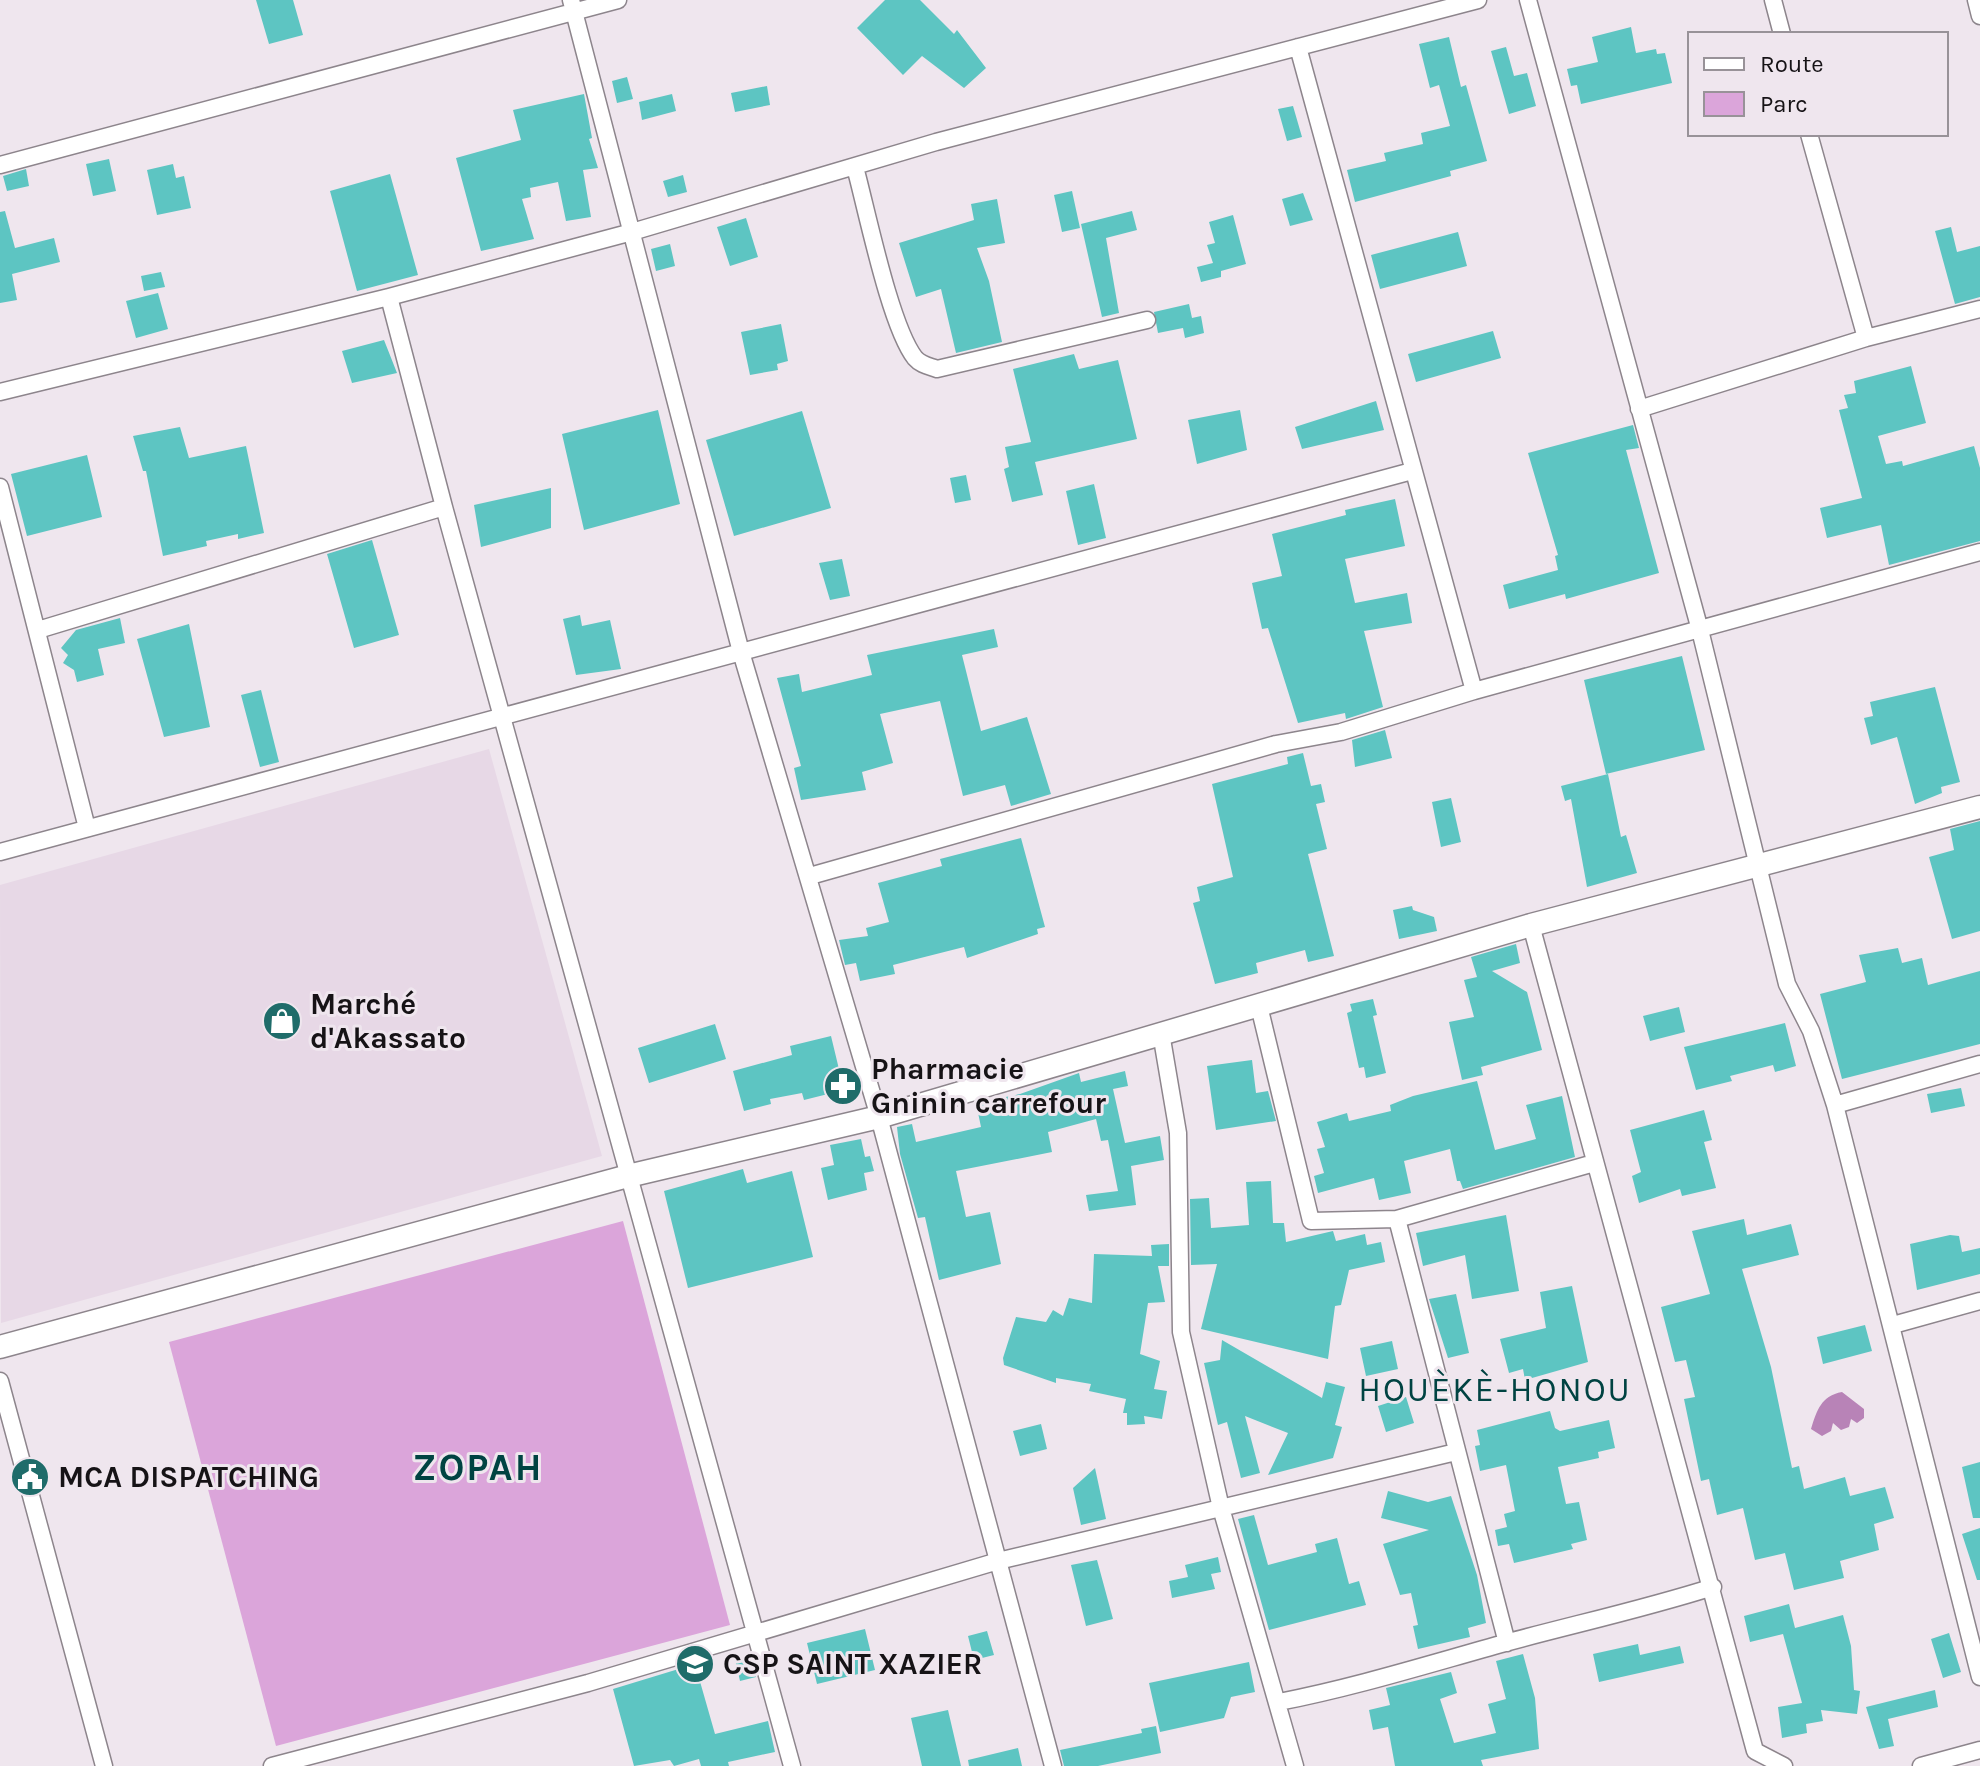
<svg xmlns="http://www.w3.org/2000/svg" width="1980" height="1766" font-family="Karla,sans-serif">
  <rect width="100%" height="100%" fill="#efe6ee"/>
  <path fill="#e7d8e6" d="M489,749L602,1156L1,1323L0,885Z"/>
  <path fill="#dba5da" d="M623,1221L730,1625L276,1746L169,1342Z"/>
  <path fill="#b883b7" d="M1842,1392L1864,1409V1418L1857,1423L1851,1419L1849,1427L1841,1430L1833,1423L1831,1431L1822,1436L1811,1429C1817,1410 1821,1396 1842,1392Z"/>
  <path fill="#5dc5c2" d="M256,0H293L303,35L269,44Z
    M885,0H920L954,34L957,30L986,68L964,88L922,56L903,75L857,28Z
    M1631,27L1636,53L1656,49L1657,54L1665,53L1672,83L1581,104L1577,85L1571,86L1567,69L1598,62L1592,37Z
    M1449,37L1461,87L1466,85L1487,161L1450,171L1451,176L1355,202L1347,170L1386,161L1384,153L1423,144L1421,133L1450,126L1439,85L1430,88L1419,44Z
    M1506,47L1514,76L1527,73L1536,106L1509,114L1491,51Z
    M627,77L633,99L617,103L612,81Z
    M767,86L770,105L735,112L731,93Z
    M584,94L592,138L589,139L598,168L583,170L591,217L566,221L558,182L530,188L531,197L522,199L534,239L481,251L456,158L521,140L513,110Z
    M672,94L676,111L642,120L639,102Z
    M1293,106L1302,137L1287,141L1278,109Z
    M109,159L116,191L93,196L86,164Z
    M173,164L176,178L184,176L191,208L157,215L147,170Z
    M26,169L29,186L7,191L3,176Z
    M390,174L418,275L357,291L330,191Z
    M683,175L687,192L668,197L663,181Z
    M1072,191L1080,228L1062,232L1054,195Z
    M1303,193L1313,220L1290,226L1282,199Z
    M997,199L1005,243L977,248L989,281L1002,342L956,353L941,289L916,297L899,243L974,220L971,204Z
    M5,211L15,248L54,238L60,262L12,274L17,300L0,303V212Z
    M1132,211L1137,230L1106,238L1119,313L1102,317L1081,224Z
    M1233,215L1246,264L1221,271V277L1201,282L1197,267L1213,263L1207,245L1215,243L1209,222Z
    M746,218L758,257L730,266L717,227Z
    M1951,227L1957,252L1980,246V297L1955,304L1935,231Z
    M1458,232L1467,266L1380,289L1371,255Z
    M670,244L675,266L656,271L651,249Z
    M161,272L165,287L144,291L141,276Z
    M158,293L168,329L136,338L126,301Z
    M1189,304L1192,318L1201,316L1204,333L1185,338L1183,328L1158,333L1154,312Z
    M781,324L788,361L777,364L778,370L750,375L741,332Z
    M1493,331L1501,358L1416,382L1408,354Z
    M384,340L397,373L352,383L342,351Z
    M1074,354L1079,369L1118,360L1137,439L1035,462L1043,495L1012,502L1004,469L1009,467L1005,447L1031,442L1013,369Z
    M1911,366L1926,423L1878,436L1886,464L1902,461L1903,466L1974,446L1980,468V541L1889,565L1881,525L1827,538L1820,508L1862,498L1839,410L1848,408L1844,395L1856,393L1854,381Z
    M1376,401L1384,430L1302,449L1295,427Z
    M658,410L680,504L584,530L562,434Z
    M1240,410L1247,450L1197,464L1188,420Z
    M802,411L831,508L734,536L706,440Z
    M1633,425L1639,448L1626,450L1659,573L1566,599L1565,594L1509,609L1503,585L1558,570L1555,556L1558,555L1528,453Z
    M180,427L189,458L246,446L264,533L238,539V534L206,541L207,546L163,556L146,471H143L133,436Z
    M87,455L102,517L27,536L11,474Z
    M966,475L971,500L955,503L950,478Z
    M1094,484L1106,538L1078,545L1066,491Z
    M551,488V528L481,547L474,505Z
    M1395,499L1405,546L1345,559L1355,603L1407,593L1412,623L1364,631L1383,707L1346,719L1345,713L1298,723L1268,628L1262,629L1252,583L1282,576L1272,534L1346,515L1345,510Z
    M372,540L399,635L354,648L327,554Z
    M842,559L850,596L830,600L819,563Z
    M580,615L582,626L610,620L621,669L576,675L563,619Z
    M120,618L125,643L98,649L104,675L77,682L74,670L63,663L68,655L61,648L76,630Z
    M189,624L210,727L164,737L137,639Z
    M994,629L998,647L962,655L981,731L1027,717L1051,794L1011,806L1005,785L963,796L940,701L880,714L893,763L862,772L866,790L801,800L794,768L801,766L777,678L799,674L802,692L872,675L867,655Z
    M1682,656L1705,750L1606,774L1584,680Z
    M1935,687L1960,782L1941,787L1942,793L1915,804L1897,737L1871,745L1864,718L1873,716L1870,702Z
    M261,690L279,762L260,767L241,695Z
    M1385,730L1392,758L1355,767L1352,740Z
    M1303,753L1311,786L1321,784L1325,802L1316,804L1327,849L1308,854L1334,956L1308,962L1305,950L1256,963L1258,973L1215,984L1193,903L1200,901L1197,887L1233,877L1212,784L1288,764L1287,757Z
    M1608,774L1621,837L1626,835L1637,873L1587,887L1571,799L1565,801L1561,786Z
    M1451,798L1461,842L1441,847L1432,802Z
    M1980,821V931L1952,939L1929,857L1954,850L1950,829Z
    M1021,838L1045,927L1037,929L1038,934L967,958L964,947L893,965L895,974L860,981L856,963L845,965L839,940L868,936L866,928L889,922L878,883L942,866L940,859Z
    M1412,906L1413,910L1434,917L1437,931L1399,939L1393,910Z
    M1516,944L1520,963L1492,971L1527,992L1542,1050L1481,1067L1483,1075L1462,1080L1449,1022L1474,1017L1464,980L1477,977L1471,957Z
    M1898,948L1902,963L1922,958L1928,985L1980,971V1044L1842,1079L1820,994L1866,982L1859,955Z
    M1373,999L1377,1015L1373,1016L1386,1073L1366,1078L1364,1067L1359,1068L1347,1013L1352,1011L1350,1004Z
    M1679,1007L1685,1032L1650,1041L1643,1016Z
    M1785,1023L1796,1066L1775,1072L1773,1065L1730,1076L1732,1081L1696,1090L1684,1047Z
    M715,1024L726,1059L649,1083L638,1048Z
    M831,1036L844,1090L804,1100L802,1093L770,1099L771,1104L744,1111L733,1071L792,1055L790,1046Z
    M1252,1060L1256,1093L1268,1091L1276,1121L1216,1130L1207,1066Z
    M1125,1071L1128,1086L1113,1089L1125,1143L1160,1136L1164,1160L1131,1166L1136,1205L1089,1211L1086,1195L1118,1191L1108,1140L1101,1141L1096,1119L1048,1132L1052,1152L956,1171L966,1217L990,1212L1001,1264L939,1280L925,1217L918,1218L900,1154L897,1127L912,1124L916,1142L981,1127L976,1103L1020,1094L1079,1073L1081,1082Z
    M1477,1081L1495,1150L1536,1139L1526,1105L1562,1096L1575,1157L1463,1189L1460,1181H1457L1450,1149L1404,1161L1411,1193L1379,1200L1374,1178L1318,1193L1314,1176L1324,1173L1317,1149L1325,1147L1317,1122L1347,1113L1349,1121L1391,1111L1390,1105L1413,1096Z
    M1961,1088L1965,1106L1931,1113L1927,1094Z
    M1704,1110L1712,1140L1704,1142L1716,1188L1682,1196L1680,1189L1639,1203L1632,1176L1641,1172L1630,1130Z
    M861,1139L865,1157L870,1156L874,1171L864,1173L867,1190L828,1200L821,1168L834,1165L830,1145Z
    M743,1169L747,1183L792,1171L813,1257L688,1288L664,1191Z
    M1271,1181L1273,1223H1284L1286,1242L1333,1231L1336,1241L1365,1234L1367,1245L1381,1242L1385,1262L1349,1270L1341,1305L1335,1306L1328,1359L1201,1329L1217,1264L1191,1265L1190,1199L1209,1198L1211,1228L1249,1225L1246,1182Z
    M1506,1215L1519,1291L1472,1299L1465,1255L1423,1266L1416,1233Z
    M1744,1219L1747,1235L1791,1224L1799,1255L1742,1269L1771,1367L1792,1468L1799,1466L1804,1489L1845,1477L1850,1496L1885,1487L1894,1518L1874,1524L1879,1550L1840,1561L1844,1578L1794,1590L1785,1553L1755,1560L1743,1508L1717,1515L1709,1479L1701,1481L1684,1399L1695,1397L1686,1360L1675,1362L1661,1307L1710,1294L1692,1231Z
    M1950,1235L1959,1236L1962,1252L1980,1248V1274L1917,1290L1910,1244Z
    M1169,1244V1266H1158L1165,1302L1148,1303L1140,1354L1160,1361L1154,1389L1167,1391L1162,1419L1144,1416L1145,1424L1127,1425V1413H1123L1126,1399L1089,1391L1091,1384L1056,1378V1383L1004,1365L1003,1358L1016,1317L1046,1322L1053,1310L1063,1316L1069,1298L1092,1303L1094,1254L1152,1256L1151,1245Z
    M1572,1286L1588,1362L1525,1380L1523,1369L1509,1373L1500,1339L1546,1328L1540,1292Z
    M1456,1294L1469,1353L1448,1358L1429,1299Z
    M1865,1325L1872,1351L1823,1364L1817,1337Z
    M1222,1340L1322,1398L1326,1382L1345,1387L1335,1425L1342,1427L1333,1458L1268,1475L1288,1433L1245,1416L1260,1473L1241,1478L1227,1422L1218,1425L1204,1363L1220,1360Z
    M1392,1341L1398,1369L1366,1376L1360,1348Z
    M1406,1397L1414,1423L1386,1432L1378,1406Z
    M1550,1411L1555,1428L1560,1431L1609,1420L1615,1448L1598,1452L1599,1458L1558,1467L1566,1504L1579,1502L1587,1540L1571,1544L1573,1549L1514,1563L1509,1544L1498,1546L1495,1530L1507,1527L1504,1514L1515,1511L1506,1465L1480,1471L1475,1446L1480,1445L1477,1430Z
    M1041,1424L1047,1449L1020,1456L1013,1431Z
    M1980,1462V1518H1973L1962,1467Z
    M1095,1468L1106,1519L1081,1525L1073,1488Z
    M1388,1491L1428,1502L1451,1496L1477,1575L1486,1623L1468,1628L1470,1637L1418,1649L1413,1626L1418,1625L1411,1593L1400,1595L1383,1544L1429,1530L1381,1518Z
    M1254,1515L1268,1565L1317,1552L1315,1544L1337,1538L1349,1584L1359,1581L1366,1605L1269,1630L1238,1519Z
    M1980,1528V1580H1977L1962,1534Z
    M1218,1557L1221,1572L1211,1574L1215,1589L1172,1598L1169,1581L1188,1577L1185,1565Z
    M1097,1560L1113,1619L1086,1626L1071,1565Z
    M1789,1604L1795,1628L1843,1615L1851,1646L1854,1690L1860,1691L1857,1714L1821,1710L1823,1721L1806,1724L1807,1733L1782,1738L1778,1707L1802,1703L1783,1634L1750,1642L1744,1616Z
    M865,1629L875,1670L817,1684L807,1643Z
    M987,1631L994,1655L974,1660L968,1636Z
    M1949,1633L1961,1672L1943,1678L1931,1639Z
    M1638,1644L1640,1655L1680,1646L1684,1663L1599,1682L1593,1654Z
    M1523,1654L1535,1698L1539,1749L1481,1760L1483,1766H1395L1388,1727L1373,1730L1369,1710L1390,1705L1386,1688L1451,1672L1457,1693L1440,1699L1454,1743L1496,1733L1488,1704L1506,1699L1496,1661Z
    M750,1656L756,1677L740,1681L735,1659Z
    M1249,1662L1255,1692L1231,1697L1224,1718L1160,1732L1149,1683Z
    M695,1664L715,1734L768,1721L775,1752L728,1762L729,1766H701L699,1759L674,1766L670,1760L634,1766L613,1689Z
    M1935,1690L1938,1707L1888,1719L1894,1746L1879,1749L1866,1707Z
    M948,1710L961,1766H922L911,1718Z
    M1156,1726L1161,1753L1098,1766H1064L1060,1750L1142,1733L1141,1729Z
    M1018,1748L1022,1766H969L968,1760Z"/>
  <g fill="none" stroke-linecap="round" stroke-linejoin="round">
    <g stroke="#8d858c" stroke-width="19">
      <path id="minor" d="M571,0L741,652L879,1117L1053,1766
        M1528,0L1700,630L1787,984L1811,1031L1835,1105L1980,1677
        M1773,0L1782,34
        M1976,0L1980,16
        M1298,47L1474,691
        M1809,134L1866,338
        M0,165L618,0
        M855,167C867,211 890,326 915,358C921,365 929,366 937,369L1147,320
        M0,392L389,297L632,232L936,142L1478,0
        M1639,409L1866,338L1980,309
        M0,487L87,828
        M444,507L792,1766
        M38,630L444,507L389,297
        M0,852L1412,471
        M810,876L1276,744L1341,732L1474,691L1980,552
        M1531,925L1755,1751L1784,1766
        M1259,1006L1311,1221L1397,1219L1594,1163
        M1161,1033L1178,1133L1181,1332L1221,1508L1295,1766
        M1835,1105L1980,1064
        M1397,1219L1507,1643
        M1893,1325L1980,1301
        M0,1381L104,1766
        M1279,1702C1356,1687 1429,1664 1505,1643C1575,1624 1644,1609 1713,1587
        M272,1766L588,1683L998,1561L1456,1452
        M1921,1766L1980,1750"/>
    </g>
    <g stroke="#8d858c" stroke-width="25">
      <path id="tertiary" d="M0,1347L628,1176L879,1117L1531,925L1980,807"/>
    </g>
    <use href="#minor" stroke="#fff" stroke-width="16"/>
    <use href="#tertiary" stroke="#fff" stroke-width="22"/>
  </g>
  <defs>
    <g id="shop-disc" transform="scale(2)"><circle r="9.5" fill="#1f6c6a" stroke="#efe6ee"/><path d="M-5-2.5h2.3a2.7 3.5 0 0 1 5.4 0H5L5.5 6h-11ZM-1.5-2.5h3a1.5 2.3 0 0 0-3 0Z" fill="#fff"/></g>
    <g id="pharmacy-disc" transform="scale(2)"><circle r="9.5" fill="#1f6c6a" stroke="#efe6ee"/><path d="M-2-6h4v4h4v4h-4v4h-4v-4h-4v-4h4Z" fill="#fff"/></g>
    <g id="civic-disc" transform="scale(2)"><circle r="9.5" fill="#1f6c6a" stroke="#efe6ee"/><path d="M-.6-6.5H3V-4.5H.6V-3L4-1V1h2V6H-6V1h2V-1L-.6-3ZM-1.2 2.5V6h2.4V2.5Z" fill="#fff"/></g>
    <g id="school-disc" transform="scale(2)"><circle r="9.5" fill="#1f6c6a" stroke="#efe6ee"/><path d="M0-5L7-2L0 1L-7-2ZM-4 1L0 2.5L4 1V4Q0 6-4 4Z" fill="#fff"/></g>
  </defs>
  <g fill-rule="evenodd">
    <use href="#shop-disc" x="282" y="1021"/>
    <use href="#pharmacy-disc" x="843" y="1086"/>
    <use href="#civic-disc" x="30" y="1477"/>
    <use href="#school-disc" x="695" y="1664"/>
  </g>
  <g text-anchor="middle" stroke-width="6" stroke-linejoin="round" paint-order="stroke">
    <g font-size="30" font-weight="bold" fill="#161316" stroke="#efe6ee" text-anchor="start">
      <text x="310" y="1014">Marché<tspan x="310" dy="34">d'Akassato</tspan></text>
      <text x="871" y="1079">Pharmacie<tspan x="871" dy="34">Gninin carrefour</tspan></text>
      <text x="58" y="1487">MCA DISPATCHING</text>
      <text x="723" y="1674">CSP SAINT XAZIER</text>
    </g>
    <g font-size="34" letter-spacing="2" fill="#004342" stroke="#efe6ee">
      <text x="1495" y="1401">HOUÈKÈ-HONOU</text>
    </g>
    <g font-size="38" font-weight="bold" letter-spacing="2" fill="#004342" stroke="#efe6ee">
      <text x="478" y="1480">ZOPAH</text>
    </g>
  </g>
  <rect x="1688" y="32" width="260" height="104" fill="#efe6ee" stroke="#989298" stroke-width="2"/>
  <rect x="1704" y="58" width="40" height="12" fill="#ffffff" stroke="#989298" stroke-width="2"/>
  <text x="1760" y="72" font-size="24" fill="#161316">Route</text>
  <rect x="1704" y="92" width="40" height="24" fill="#dba5da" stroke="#989298" stroke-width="2"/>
  <text x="1760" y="112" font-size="24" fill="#161316">Parc</text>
</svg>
